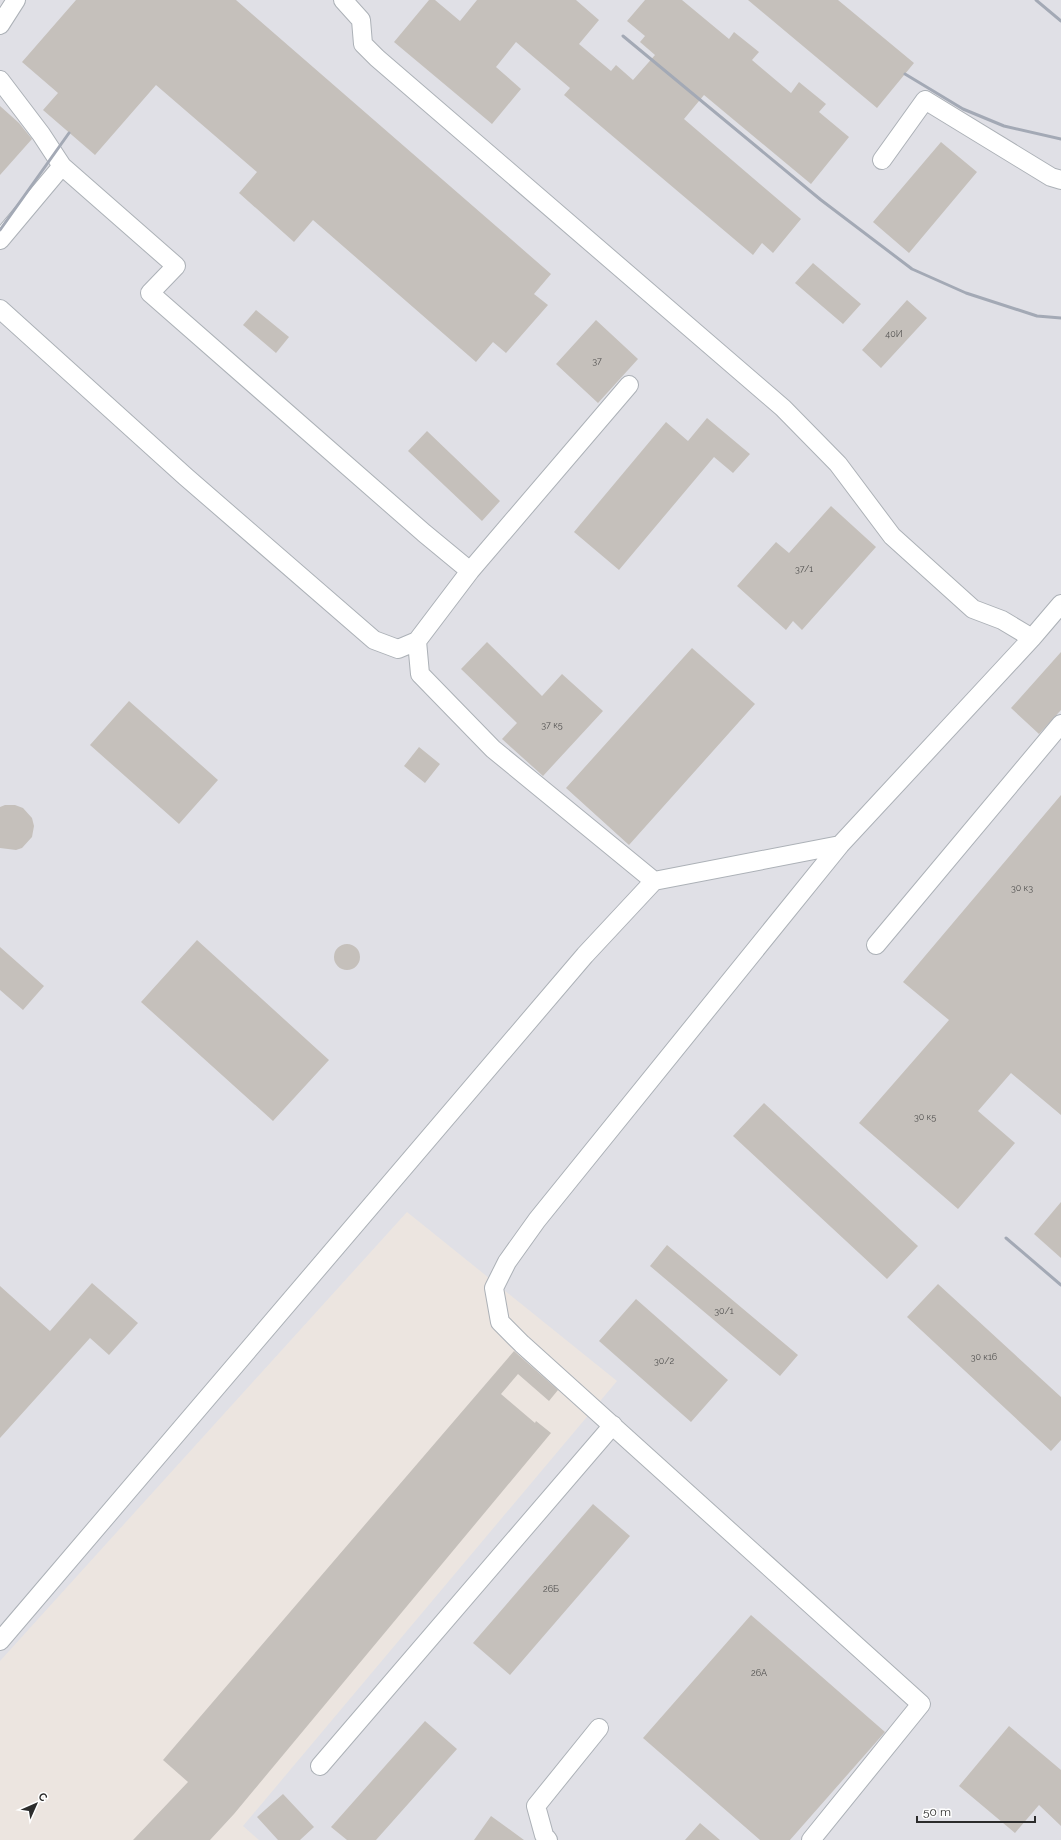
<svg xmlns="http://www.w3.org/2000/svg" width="1061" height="1840" font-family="Raleway,sans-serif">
  <rect width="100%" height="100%" fill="#ece5e0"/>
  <path fill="#e0e0e6" d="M0,0H1061V1840H259L243,1826L617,1381L407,1212L0,1661Z"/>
  <path fill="#c5c0bb" d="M76,0H236L551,274L534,294L548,305L506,353L493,342L476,362L313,220L294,242L239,193L257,172L156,85L95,155L43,110L58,93L22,62Z
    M429,0H435L460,21L477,0H576L599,20L579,44L611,71L616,65L633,80L655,55L640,42L645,36L627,21L645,0H682L729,39L734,32L759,52L752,60L791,93L799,82L826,104L819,112L849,137L811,184L704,95L684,119L801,219L773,253L762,243L753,255L564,95L570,88L516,42L496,67L521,89L492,124L394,42Z
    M748,0H838L914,63L877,108Z
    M0,106L19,123L32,139L0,175Z
    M941,142L977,172L909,253L873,222Z
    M813,263L861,304L843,324L795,283Z
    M907,300L927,318L881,368L862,350Z
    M256,310L289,337L276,353L243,325Z
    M596,320L638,359L598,403L556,364Z
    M707,418L750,454L733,473L714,457L619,570L574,532L666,422L688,441Z
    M427,431L500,501L482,521L408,451Z
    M831,506L876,547L802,630L793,621L786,630L737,586L776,542L789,553Z
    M487,642L542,696L562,674L603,711L543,776L502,739L517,723L461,669Z
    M692,648L755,704L629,845L566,788Z
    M1061,652V710L1039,734L1011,708Z
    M129,701L218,780L179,824L90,745Z
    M419,747L440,764L425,783L404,766Z
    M1061,795V1115L1011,1073L978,1111L1015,1143L958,1209L859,1123L949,1020L903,982Z
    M5,805H15L23,808L32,818L34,826L32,837L22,848L16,850L0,848V807Z
    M197,940L329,1060L273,1121L141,1002Z
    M334 957a13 13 0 1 1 26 0a13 13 0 1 1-26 0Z
    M0,947L44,986L23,1010L0,990Z
    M764,1103L918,1246L887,1279L733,1136Z
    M1061,1202V1258L1034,1234Z
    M667,1245L798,1355L780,1376L650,1266Z
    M92,1283L138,1323L109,1355L90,1338L0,1438V1286L50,1331Z
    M938,1284L1061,1397V1440L1051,1451L907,1317Z
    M636,1299L728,1380L691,1422L599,1341Z
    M514,1351L558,1390L549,1401L518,1374L501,1394L535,1423L536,1421L551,1433L234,1814L210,1840H133L188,1782L163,1760Z
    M593,1504L630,1536L510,1675L473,1643Z
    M751,1615L885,1732L790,1840H760L643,1738Z
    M425,1721L457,1749L376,1840H347L331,1827Z
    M1009,1726L1061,1770V1826L1039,1805L1015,1833L959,1786Z
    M283,1794L314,1827L300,1840H278L257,1817Z
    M491,1816L524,1840H474Z
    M700,1823L720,1840H685Z"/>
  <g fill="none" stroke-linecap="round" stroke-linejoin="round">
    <g stroke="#acb1b7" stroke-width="20">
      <path id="minor" d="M343,0L361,20L363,44L377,58L783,408L838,464L892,536L973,609L1002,620L1032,638
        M0,25L16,0
        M0,80L41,134L62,166L176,266L150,293L424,533L470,571
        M882,160L925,100L1051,177L1061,180
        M0,240L62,166
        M0,309L186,477L374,640L398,649L417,641
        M629,385L470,571L417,641L420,674L493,749L654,881
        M876,945L1061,724
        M0,1641L585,955L654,881L840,845L1032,638L1061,604
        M320,1766L613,1425
        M548,1840L544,1835L536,1806L599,1728
        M811,1840L921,1704L522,1344L500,1322L494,1288L507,1262L537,1220L840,845"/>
    </g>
    <use href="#minor" stroke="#fff" stroke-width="18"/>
    <path stroke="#a3a9b5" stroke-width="3" d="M1036,0L1061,21
      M623,36L821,200L912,269L966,293L1037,316L1061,318
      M905,74L963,109L1004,126L1061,139
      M0,230L69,133
      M1006,1238L1061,1285"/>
  </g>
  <g text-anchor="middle" stroke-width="3" stroke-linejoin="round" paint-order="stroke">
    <g font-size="9" fill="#525150">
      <text x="894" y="337">40И</text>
      <text x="597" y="364">37</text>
      <text x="804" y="572">37/1</text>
      <text x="552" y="728">37 к5</text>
      <text x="1022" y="891">30 к3</text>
      <text x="925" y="1120">30 к5</text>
      <text x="724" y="1314">30/1</text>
      <text x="984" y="1360">30 к16</text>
      <text x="664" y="1364">30/2</text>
      <text x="551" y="1592">26Б</text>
      <text x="759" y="1676">26А</text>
    </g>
  </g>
  <g transform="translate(36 1804) rotate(45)" stroke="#ffffff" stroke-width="3" paint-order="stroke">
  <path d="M0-3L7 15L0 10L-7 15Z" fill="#2c2c2c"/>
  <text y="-6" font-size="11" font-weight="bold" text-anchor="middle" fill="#2c2c2c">С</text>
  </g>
  <path d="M917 1816v6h118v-6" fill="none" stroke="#2c2c2c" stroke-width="2"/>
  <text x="923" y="1816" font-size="12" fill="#2c2c2c" stroke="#ffffff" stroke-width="3" paint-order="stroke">50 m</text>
</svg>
